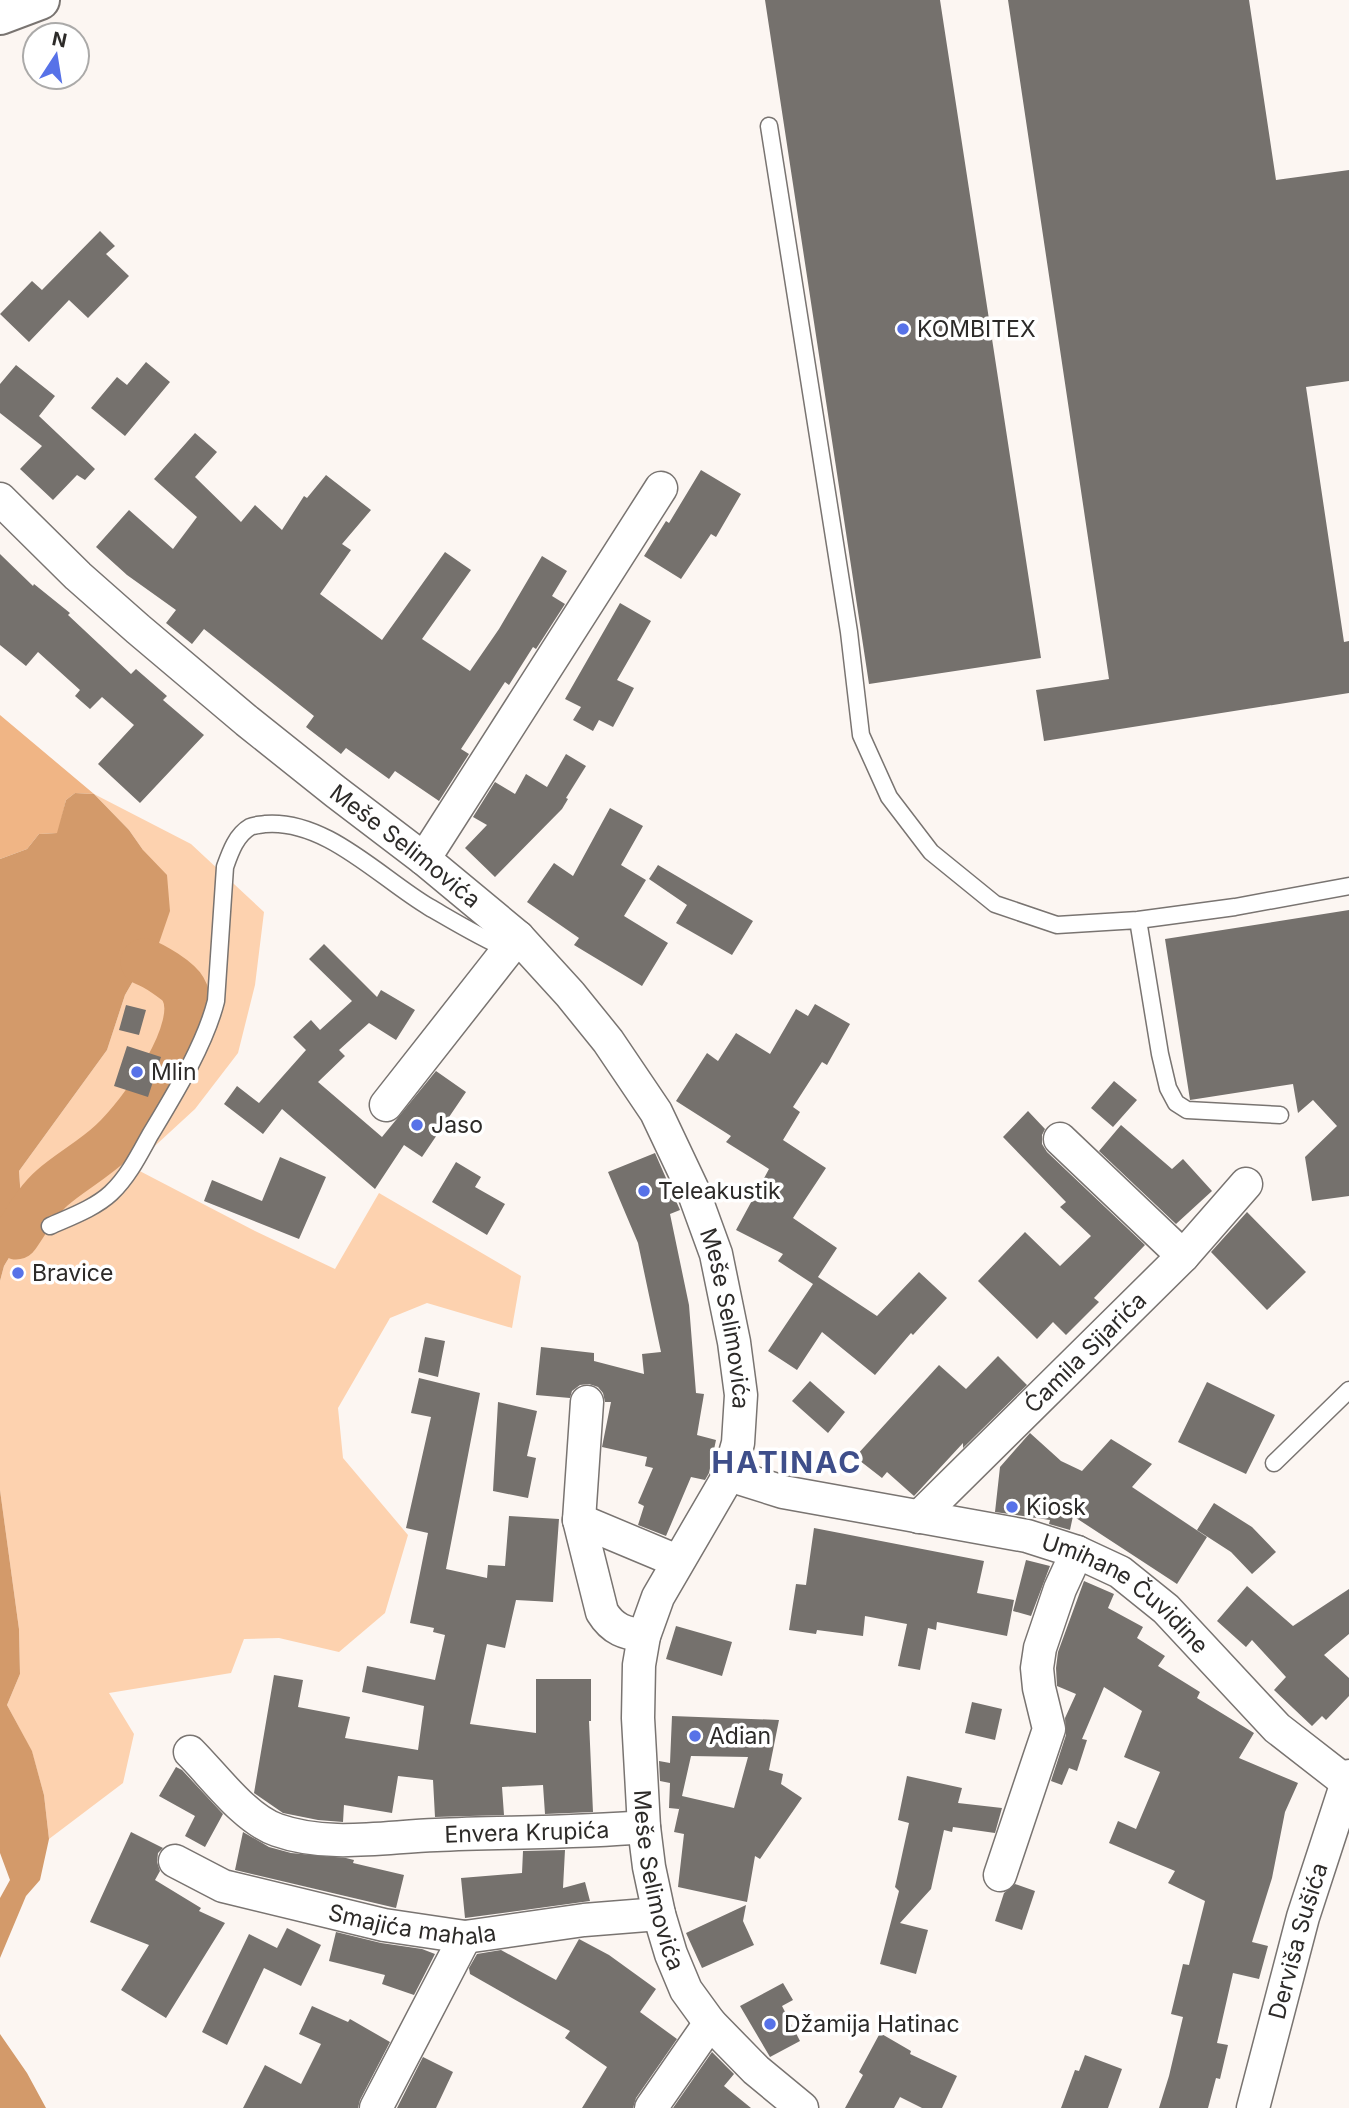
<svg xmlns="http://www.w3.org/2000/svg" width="1349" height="2108" font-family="Inter,sans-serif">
  <rect width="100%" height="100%" fill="#fcf6f2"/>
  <path fill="#fdd2af" d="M94,794L191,844L264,912L255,985L238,1053L195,1109L132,1167L255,1231L335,1269L379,1193L521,1276L512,1328L427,1303L390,1318L338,1408L343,1458L408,1535L385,1613L339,1652L279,1638L244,1639L231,1673L109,1693L134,1734L123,1783L49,1839L44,1795L32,1752L7,1705L20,1674L19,1629L0,1490V1281L4,1266L16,1246L21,1199L19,1171L107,1050L125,995L144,962L159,943L143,850L129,830Z"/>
  <path fill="#f0b585" d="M0,715L94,794L75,793L66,800L58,833L39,834L27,849L0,859Z"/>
  <path fill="#d39a6a" d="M75,793L94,794L129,830L143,850L167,875L170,911L159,943L144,962L125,995L107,1050L19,1171L21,1199L16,1246L4,1266L0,1281V859L27,849L39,834L57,833L66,800Z
    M0,1490L19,1629L20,1674L7,1705L32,1751L44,1795L49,1839L40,1880L26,1896L0,1958V1898L10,1880L0,1853Z
    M0,2034L27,2073L46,2108H0Z"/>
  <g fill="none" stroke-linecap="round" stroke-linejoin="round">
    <path stroke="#d39a6a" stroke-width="47" d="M16,1236C27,1220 38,1200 52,1188C70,1172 93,1160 112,1142C140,1116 206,1028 183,989C178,980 153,965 144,962"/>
  </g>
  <path fill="#75716d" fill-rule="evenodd" d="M765,0H940L1041,658L869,684Z
    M1008,0H1249L1276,180L1349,170V381L1306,387L1344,642L1349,641V693L1044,741L1036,690L1109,679Z
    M100,231L115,246L106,254L129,276L88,318L69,300L29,342L0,314L32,281L42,290Z
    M146,362L170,382L125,436L91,408L117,377L127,385Z
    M16,365L55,396L39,416L95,469L85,480L77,475L53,500L20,469L42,446L0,413V384Z
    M195,433L217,452L195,477L241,522L255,505L282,530L304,496L307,498L326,475L371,510L342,544L351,550L320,594L382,640L445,552L471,570L422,639L470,671L499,629L542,556L567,571L552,596L565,604L536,649L533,647L509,685L505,682L461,749L469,754L439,801L395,771L389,779L346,748L341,754L306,727L314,716L204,629L192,644L166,623L176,610L127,575L96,547L129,510L173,549L197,517L154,479Z
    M701,470L741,494L716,537L711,534L681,579L644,556L666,521L669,523Z
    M0,554L33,586L34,584L70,613L68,615L131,674L136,669L167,696L163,700L204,735L140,803L98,764L134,725L102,697L90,709L75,696L80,690L38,652L26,666L0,645Z
    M620,603L651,621L617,680L634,688L613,727L599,720L593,731L573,720L581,707L565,699Z
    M566,754L586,766L566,798L568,799L562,809L495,877L465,848L487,825L473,817L495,782L515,794L526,774L547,787Z
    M610,808L643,826L621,865L646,880L624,916L668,943L642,986L574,945L579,938L527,902L554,863L573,876Z
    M658,865L753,921L732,955L676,923L687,905L649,879Z
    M1349,910V1196L1312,1201L1305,1157L1337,1126L1313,1100L1298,1113L1293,1084L1190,1100L1165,939Z
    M324,944L377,997L381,990L415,1010L396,1040L369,1023L339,1050L345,1056L318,1082L382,1137L436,1071L466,1092L422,1157L404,1145L375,1189L282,1109L263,1134L224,1104L237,1086L259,1103L306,1050L293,1037L311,1020L320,1030L352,1001L309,959Z
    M815,1004L850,1024L827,1065L822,1062L793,1107L800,1112L783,1140L826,1168L793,1218L837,1248L818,1277L877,1316L919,1272L947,1298L913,1335L911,1333L875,1375L822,1332L797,1370L768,1351L813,1284L778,1261L783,1254L736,1230L769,1169L726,1142L731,1136L676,1101L707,1053L718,1061L736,1033L770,1054L796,1009L808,1016Z
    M126,1005L146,1010L139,1035L119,1030Z
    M127,1046L161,1057L148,1097L114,1086Z
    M1114,1081L1137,1100L1113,1127L1091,1108Z
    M1028,1111L1045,1129L1042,1135V1144L1047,1152L1145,1245L1094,1298L1099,1302L1066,1335L1053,1322L1037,1339L978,1281L1025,1232L1060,1266L1091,1236L1060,1207L1066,1202L1003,1137Z
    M1121,1125L1172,1169L1183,1159L1212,1191L1176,1224L1099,1151Z
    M655,1153L680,1210L670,1214L689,1305L696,1393L704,1394L697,1435L716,1440L709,1473L705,1480L691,1477L666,1536L638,1525L644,1506L638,1503L653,1468L645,1466L647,1457L602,1447L611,1402H605L603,1393L598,1387L589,1384L580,1385L572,1391L570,1398L536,1395L541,1347L594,1353V1361L644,1374L642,1354L661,1352L638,1243L608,1172Z
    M280,1157L326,1177L299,1239L204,1201L212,1180L262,1201Z
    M456,1162L481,1177L475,1187L505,1204L487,1235L432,1202Z
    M1247,1212L1306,1272L1267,1310L1211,1252Z
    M425,1337L445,1341L438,1377L418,1372Z
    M998,1356L1027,1385L963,1448V1443L914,1496L887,1472L882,1478L855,1457L939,1365L966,1389Z
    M419,1378L480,1393L446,1569L487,1578L488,1565L505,1566L509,1516L559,1519L553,1602L516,1600L505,1648L487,1644L470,1724L536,1733V1679H591V1721H589L593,1812L545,1814L543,1785L502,1787L504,1815L435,1817L433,1780L398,1776L392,1813L344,1805L343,1822L318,1820L283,1813L254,1793L274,1675L303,1680L298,1707L350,1717L345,1738L418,1750L424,1706L362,1692L367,1666L435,1680L445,1635L433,1632L434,1628L410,1623L428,1533L406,1528L431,1417L411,1413Z
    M810,1381L845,1412L828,1433L792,1401Z
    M1207,1382L1275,1415L1246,1474L1178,1442Z
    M498,1402L537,1411L527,1456L536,1458L528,1498L493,1491Z
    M1030,1433L1061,1461L1082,1471L1111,1439L1152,1464L1132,1487L1207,1537L1177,1584L1073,1516L1070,1530L1049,1524L1050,1520L995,1512L1000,1467Z
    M1214,1503L1252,1527L1276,1552L1252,1574L1231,1552L1197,1530Z
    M814,1528L984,1561L977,1593L1014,1600L1007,1636L937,1622L936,1630L928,1628L920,1670L898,1666L907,1624L865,1616L863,1636L817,1630L816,1634L789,1630L796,1584L806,1585Z
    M1026,1560L1050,1566L1031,1616L1013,1611Z
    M1084,1581L1114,1594L1108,1608L1143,1627L1137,1638L1165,1656L1158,1666L1200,1692L1197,1698L1254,1733L1239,1758L1298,1783L1285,1812L1272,1878L1252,1942L1268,1946L1259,1979L1233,1973L1217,2043L1228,2045L1220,2079L1216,2078L1208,2108H1159L1169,2076L1183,2017L1171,2014L1183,1964L1189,1965L1205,1901L1168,1883L1175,1871L1109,1843L1118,1821L1136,1829L1160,1772L1124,1757L1142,1711L1104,1687L1082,1739L1087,1740L1077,1771L1069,1768L1062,1785L1051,1781L1066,1735L1065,1718L1076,1694L1057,1686L1056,1668L1058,1652Z
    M1247,1586L1293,1626L1349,1589V1634L1324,1655L1349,1678V1696L1326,1720L1322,1716L1312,1726L1274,1690L1286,1677L1252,1640L1246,1647L1217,1621Z
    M676,1626L732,1642L722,1676L666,1659Z
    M972,1702L1002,1709L995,1740L965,1733Z
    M672,1716L779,1720L769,1770L783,1774L781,1784L802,1798L760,1859L755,1856L747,1902L678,1887L684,1834L674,1832L680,1805L679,1809L669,1808L670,1783L660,1781L659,1761L670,1763ZM691,1756L748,1757L734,1808L682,1796Z
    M176,1767L182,1770L223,1814L205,1847L185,1836L195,1816L159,1796Z
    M907,1776L962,1788L958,1803L1002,1808L995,1833L953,1827L952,1832L944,1830L931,1889L900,1923L928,1930L916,1974L880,1964L899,1891L895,1887L909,1823L898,1820Z
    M131,1832L163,1848L158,1853L157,1862L160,1871L155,1880L201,1908L199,1911L225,1923L166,2018L121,1990L149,1945L90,1922Z
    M243,1832L269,1847L291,1853L346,1858L354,1860L353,1863L404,1875L396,1908L235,1870Z
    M565,1850L563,1888L585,1882L590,1901L465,1918L461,1878L522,1873L523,1851Z
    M1015,1884L1035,1891L1022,1930L995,1921L1004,1893Z
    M746,1905L743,1921L754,1945L702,1968L686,1933Z
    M287,1928L321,1945L301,1986L264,1968L227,2045L202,2032L249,1934L277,1948Z
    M336,1932L381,1943L422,1949L435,1954L414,1995L382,1984L385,1975L329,1961Z
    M579,1939L609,1955L656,1989L640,2012L677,2039L636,2098L633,2108H582L607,2067L565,2038L570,2031L470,1974L469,1968L477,1954L501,1950L556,1980Z
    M783,1983L793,2000L782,2006L800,2041L770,2057L740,2006Z
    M312,2006L348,2022L350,2019L390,2042L360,2100L358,2108H243L265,2065L301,2084L321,2044L299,2034Z
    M880,2033L911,2051L910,2054L957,2076L942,2108H922L900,2097L894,2108H845L863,2075L859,2072Z
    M712,2052L734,2074L724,2086L751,2108H673Z
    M1085,2055L1122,2069L1108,2108H1061L1075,2070L1079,2071Z
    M423,2057L453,2072L436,2108H397Z"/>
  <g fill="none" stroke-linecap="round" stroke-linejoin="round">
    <g stroke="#797471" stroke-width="19">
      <path id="service" d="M769,126L849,632L861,735L889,797L931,852L995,904L1057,925L1138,920L1235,907L1349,886
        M1138,920L1160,1054L1168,1088L1176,1103L1187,1110L1280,1115
        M50,1226C70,1217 95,1208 111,1193C128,1177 139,1155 150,1135C174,1095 205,1045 216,1001L225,867C230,853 236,835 250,827C254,825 260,825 265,824C326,819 380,878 429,907C455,922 481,938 509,950
        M1274,1463L1349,1390"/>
    </g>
    <g stroke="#797471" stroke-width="35">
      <g id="minor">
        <path id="s1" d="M0,499L78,576L138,629L247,721L336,792L424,859L518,937L570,994L608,1041L656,1112L692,1188L716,1254L734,1342L741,1395L738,1443L729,1475L658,1597L644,1636L639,1665L638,1718L644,1827L649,1867L659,1914L671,1954L686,1990L710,2023L756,2070L802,2108"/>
        <path d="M424,859L661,488"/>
        <path d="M386,1105L518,937"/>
        <path d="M1060,1139L1183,1256"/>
        <path d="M587,1402L579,1520L602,1612C613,1630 625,1633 644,1636"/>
        <path id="s2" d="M729,1475L783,1492L1027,1536L1077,1552L1120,1572L1166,1609L1277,1728L1349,1784"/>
        <path id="s3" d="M919,1517L1183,1256L1246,1184"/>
        <path d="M579,1520L677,1561"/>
        <path id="s4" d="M190,1752C214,1776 245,1819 277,1830C328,1848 383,1837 436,1835C505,1832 575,1833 644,1827"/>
        <path id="s5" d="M175,1861L223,1886L384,1925L465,1937L584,1920L659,1914"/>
        <path d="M1000,1875L1049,1729L1039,1688L1037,1668L1040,1648L1060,1589L1077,1552"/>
        <path d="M376,2108L465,1937"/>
        <path d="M651,2108L710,2023"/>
        <path id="s6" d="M1253,2108L1303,1917L1349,1776"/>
      </g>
    </g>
    <g stroke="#797471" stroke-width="42">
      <path id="primary" d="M0,15L40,0"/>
    </g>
    <use href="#service" stroke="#fff" stroke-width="16"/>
    <use href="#minor" stroke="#fff" stroke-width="32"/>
    <use href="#primary" stroke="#fff" stroke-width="38"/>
  </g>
  <g fill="#5772e8" stroke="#fff" stroke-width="2.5">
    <circle cx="903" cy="329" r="7"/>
    <circle cx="137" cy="1072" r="7"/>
    <circle cx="417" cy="1125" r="7"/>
    <circle cx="644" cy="1191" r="7"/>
    <circle cx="18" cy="1273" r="7"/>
    <circle cx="1012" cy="1507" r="7"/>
    <circle cx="695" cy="1736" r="7"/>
    <circle cx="770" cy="2024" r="7"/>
  </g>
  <g text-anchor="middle" stroke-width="7" stroke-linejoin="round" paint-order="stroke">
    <g font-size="23" fill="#2c2a28" stroke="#fff" text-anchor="start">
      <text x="917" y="337">KOMBITEX</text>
      <text x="151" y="1080">Mlin</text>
      <text x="431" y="1133">Jaso</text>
      <text x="658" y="1199">Teleakustik</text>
      <text x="32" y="1281">Bravice</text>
      <text x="1026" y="1515">Kiosk</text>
      <text x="709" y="1744">Adian</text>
      <text x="784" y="2032">Džamija Hatinac</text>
    </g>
    <g font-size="23" fill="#2c2a28" stroke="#fff">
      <text dy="8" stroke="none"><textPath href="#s1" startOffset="534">Meše Selimovića</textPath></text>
      <text dy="8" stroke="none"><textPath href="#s1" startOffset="1122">Meše Selimovića</textPath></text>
      <text dy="8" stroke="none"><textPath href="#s3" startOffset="234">Ćamila Sijarića</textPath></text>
      <text dy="8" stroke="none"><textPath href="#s2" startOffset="420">Umihane Čuvidine</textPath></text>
      <text dy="8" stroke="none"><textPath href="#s4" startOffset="369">Envera Krupića</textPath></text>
      <text dy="8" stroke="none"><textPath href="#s1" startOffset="1710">Meše Selimovića</textPath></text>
      <text dy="8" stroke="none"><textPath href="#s5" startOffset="248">Smajića mahala</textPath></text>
      <text dy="8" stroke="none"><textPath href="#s6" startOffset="173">Derviša Sušića</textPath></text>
    </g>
    <g font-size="30" font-weight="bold" letter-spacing="2" fill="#3e4e8a" stroke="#fff">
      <text x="787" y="1473">HATINAC</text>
    </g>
  </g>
  <g transform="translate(56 56) rotate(12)"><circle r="33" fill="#ffffff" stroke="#abaaa9" stroke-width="2"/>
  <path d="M0-5L12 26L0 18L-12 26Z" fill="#5772e8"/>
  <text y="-10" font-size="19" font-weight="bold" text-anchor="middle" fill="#2c2a28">N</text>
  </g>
</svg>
